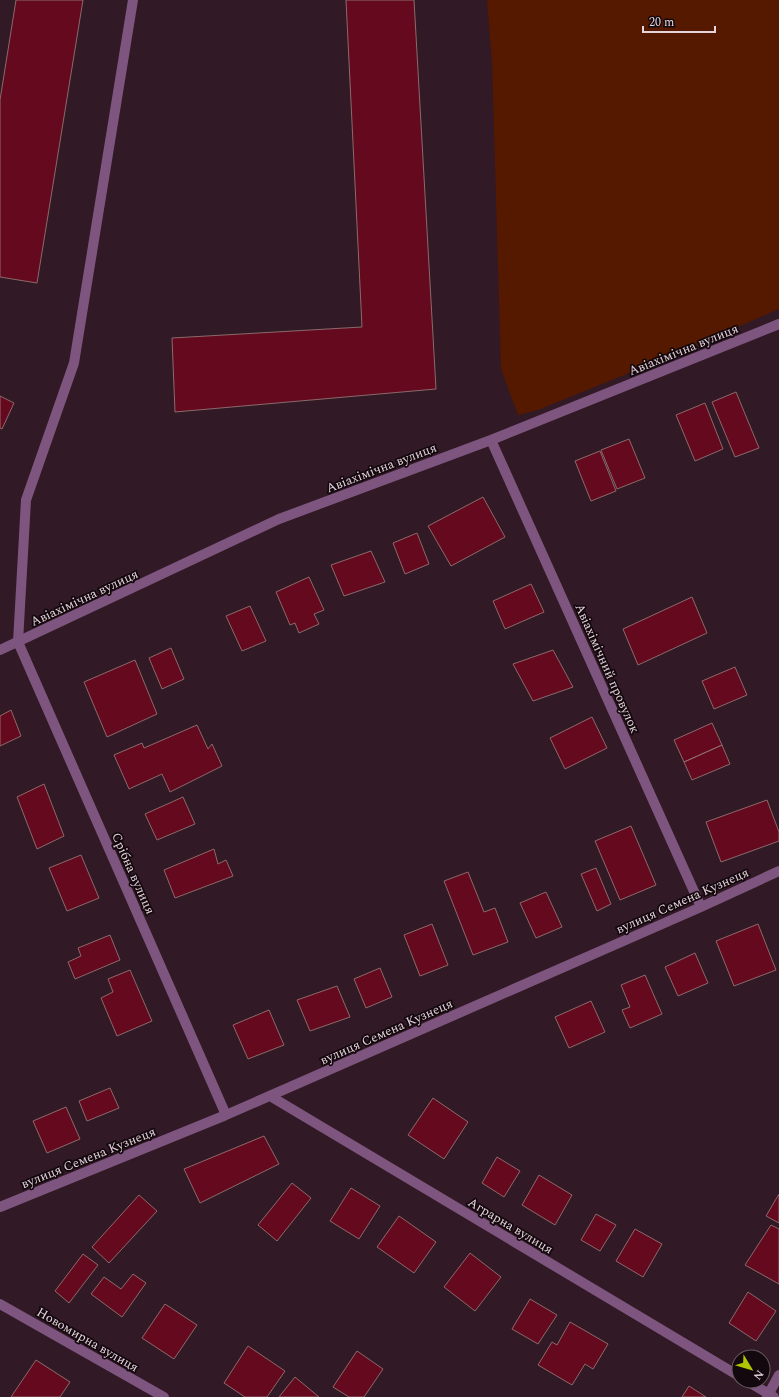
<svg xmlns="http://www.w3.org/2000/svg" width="779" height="1397" font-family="Spectral,serif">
  <rect width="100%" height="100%" fill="#311925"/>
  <path fill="#551900" d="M487,0H779V309L688,349L538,410L518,415L501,369L492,63Z"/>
  <path fill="#650a1e" stroke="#8b6a6b" d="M16,0H83L37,283L0,277V100Z
    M346,0H414L436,389L175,412L172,338L362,327Z
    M736,392L759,448L735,457L712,402Z
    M0,396L14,403L2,429L0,428Z
    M705,403L723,449L695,461L676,415Z
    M629,439L645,478L617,489L601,450Z
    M600,451L616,491L591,501L575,461Z
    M483,497L505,537L451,566L428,526Z
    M417,533L429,564L405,574L393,543Z
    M371,551L385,582L344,596L331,565Z
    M309,577L324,610L314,614L319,624L299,633L295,623L290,625L276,592Z
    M531,584L544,612L505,629L493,601Z
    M692,597L707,633L638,665L623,629Z
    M250,606L266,641L242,651L226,616Z
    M171,648L184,679L162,689L149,658Z
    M553,650L573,687L533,701L513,664Z
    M135,660L157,714L107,737L84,682Z
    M735,667L747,695L714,709L702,681Z
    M11,710L21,736L0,746V716Z
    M592,717L607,748L565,769L550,738Z
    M712,723L722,745L684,762L674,740Z
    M197,725L208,749L212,744L222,766L170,792L162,774L129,789L114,755L142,743L144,748Z
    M722,745L730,764L692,780L684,762Z
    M44,784L64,836L37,849L17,797Z
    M183,797L195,824L157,840L145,814Z
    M767,800L779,832V841L721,862L706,822Z
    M631,826L656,885L620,900L595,841Z
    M214,849L218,864L226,860L233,876L175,898L164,870Z
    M81,855L99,898L67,911L49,868Z
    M596,868L611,904L597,911L581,874Z
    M468,872L484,912L495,908L508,942L473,955L444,881Z
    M546,892L562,927L536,938L520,903Z
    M432,924L448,965L420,976L404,935Z
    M758,924L776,970L734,986L716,941Z
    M110,935L120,960L75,979L68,962L81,956L78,948Z
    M695,953L708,983L678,996L665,967Z
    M380,968L392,997L366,1008L354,979Z
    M130,970L152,1021L117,1036L101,998L113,992L108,979Z
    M645,975L662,1014L630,1028L622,1010L630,1007L621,985Z
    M337,986L350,1017L310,1031L297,1000Z
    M591,1001L605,1032L569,1048L555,1017Z
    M269,1010L284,1045L248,1059L233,1025Z
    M110,1088L119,1108L87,1121L79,1101Z
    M433,1098L468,1122L444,1159L408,1135Z
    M66,1107L80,1139L47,1153L33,1121Z
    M264,1136L279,1164L200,1203L184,1169Z
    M497,1157L520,1171L504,1197L482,1183Z
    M539,1175L572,1195L555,1225L522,1205Z
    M292,1183L311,1198L277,1241L258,1225Z
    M351,1188L380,1206L359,1239L330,1221Z
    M779,1194V1223L766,1216Z
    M139,1195L157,1211L109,1263L92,1247Z
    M596,1214L616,1225L600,1251L581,1240Z
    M399,1216L436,1242L414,1273L377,1247Z
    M771,1225L779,1229V1284L745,1265Z
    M635,1229L662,1244L643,1277L616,1261Z
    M470,1253L501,1277L475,1311L444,1287Z
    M83,1254L98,1265L69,1303L55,1291Z
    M133,1274L146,1283L122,1317L91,1294L104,1277L121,1289Z
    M748,1292L776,1311L756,1341L729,1323Z
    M530,1299L557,1315L538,1344L512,1329Z
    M165,1304L197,1325L174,1359L142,1338Z
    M570,1322L608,1344L593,1369L585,1364L572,1385L538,1365L552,1342L557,1345Z
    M248,1346L285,1371L267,1397H245L224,1383Z
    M357,1351L383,1369L364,1397H349L333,1387Z
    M36,1360L70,1382L60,1397H11Z
    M295,1377L319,1397H279Z
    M689,1386L706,1397H682Z"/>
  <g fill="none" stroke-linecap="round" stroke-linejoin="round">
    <path stroke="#7e557f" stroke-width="10" d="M18,642L26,500L74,363L133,0"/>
    <path stroke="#7e557f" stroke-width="10" d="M491,440L701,907
      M18,642L226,1115
      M0,650L279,519L491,440L779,324
      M270,1096L739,1376
      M0,1207L226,1115L701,907L779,871
      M0,1304L164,1397
      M747,1381L774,1397
      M767,1397L779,1375"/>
  </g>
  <g text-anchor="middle" stroke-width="3.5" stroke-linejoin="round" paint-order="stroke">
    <g font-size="13" fill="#e5d4db" stroke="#13080d">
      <text transform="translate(683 349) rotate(-22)" y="5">Авіахімічна вулиця</text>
      <text transform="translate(381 467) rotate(-21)" y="5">Авіахімічна вулиця</text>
      <text transform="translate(84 597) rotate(-25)" y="5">Авіахімічна вулиця</text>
      <text transform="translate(608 668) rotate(66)" y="5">Авіахімічний провулок</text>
      <text transform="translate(134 873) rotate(66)" y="5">Срібна вулиця</text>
      <text transform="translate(682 900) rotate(-24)" y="5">вулиця Семена Кузнеця</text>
      <text transform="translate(386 1031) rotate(-24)" y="5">вулиця Семена Кузнеця</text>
      <text transform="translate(88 1157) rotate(-22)" y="5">вулиця Семена Кузнеця</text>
      <text transform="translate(511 1225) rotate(31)" y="5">Аграрна вулиця</text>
      <text transform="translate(88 1339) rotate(30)" y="5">Новомирна вулиця</text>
    </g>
  </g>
  <g transform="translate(751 1369) rotate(128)"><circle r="19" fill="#13080d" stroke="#675a5f"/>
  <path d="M0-3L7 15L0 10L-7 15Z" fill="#b0c502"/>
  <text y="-6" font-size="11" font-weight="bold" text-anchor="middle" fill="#e5d4db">N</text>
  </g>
  <path d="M643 26v6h72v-6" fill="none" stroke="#e5d4db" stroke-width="2"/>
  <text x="649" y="26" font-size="12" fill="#e5d4db" stroke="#13080d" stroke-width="3" paint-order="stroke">20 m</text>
</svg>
